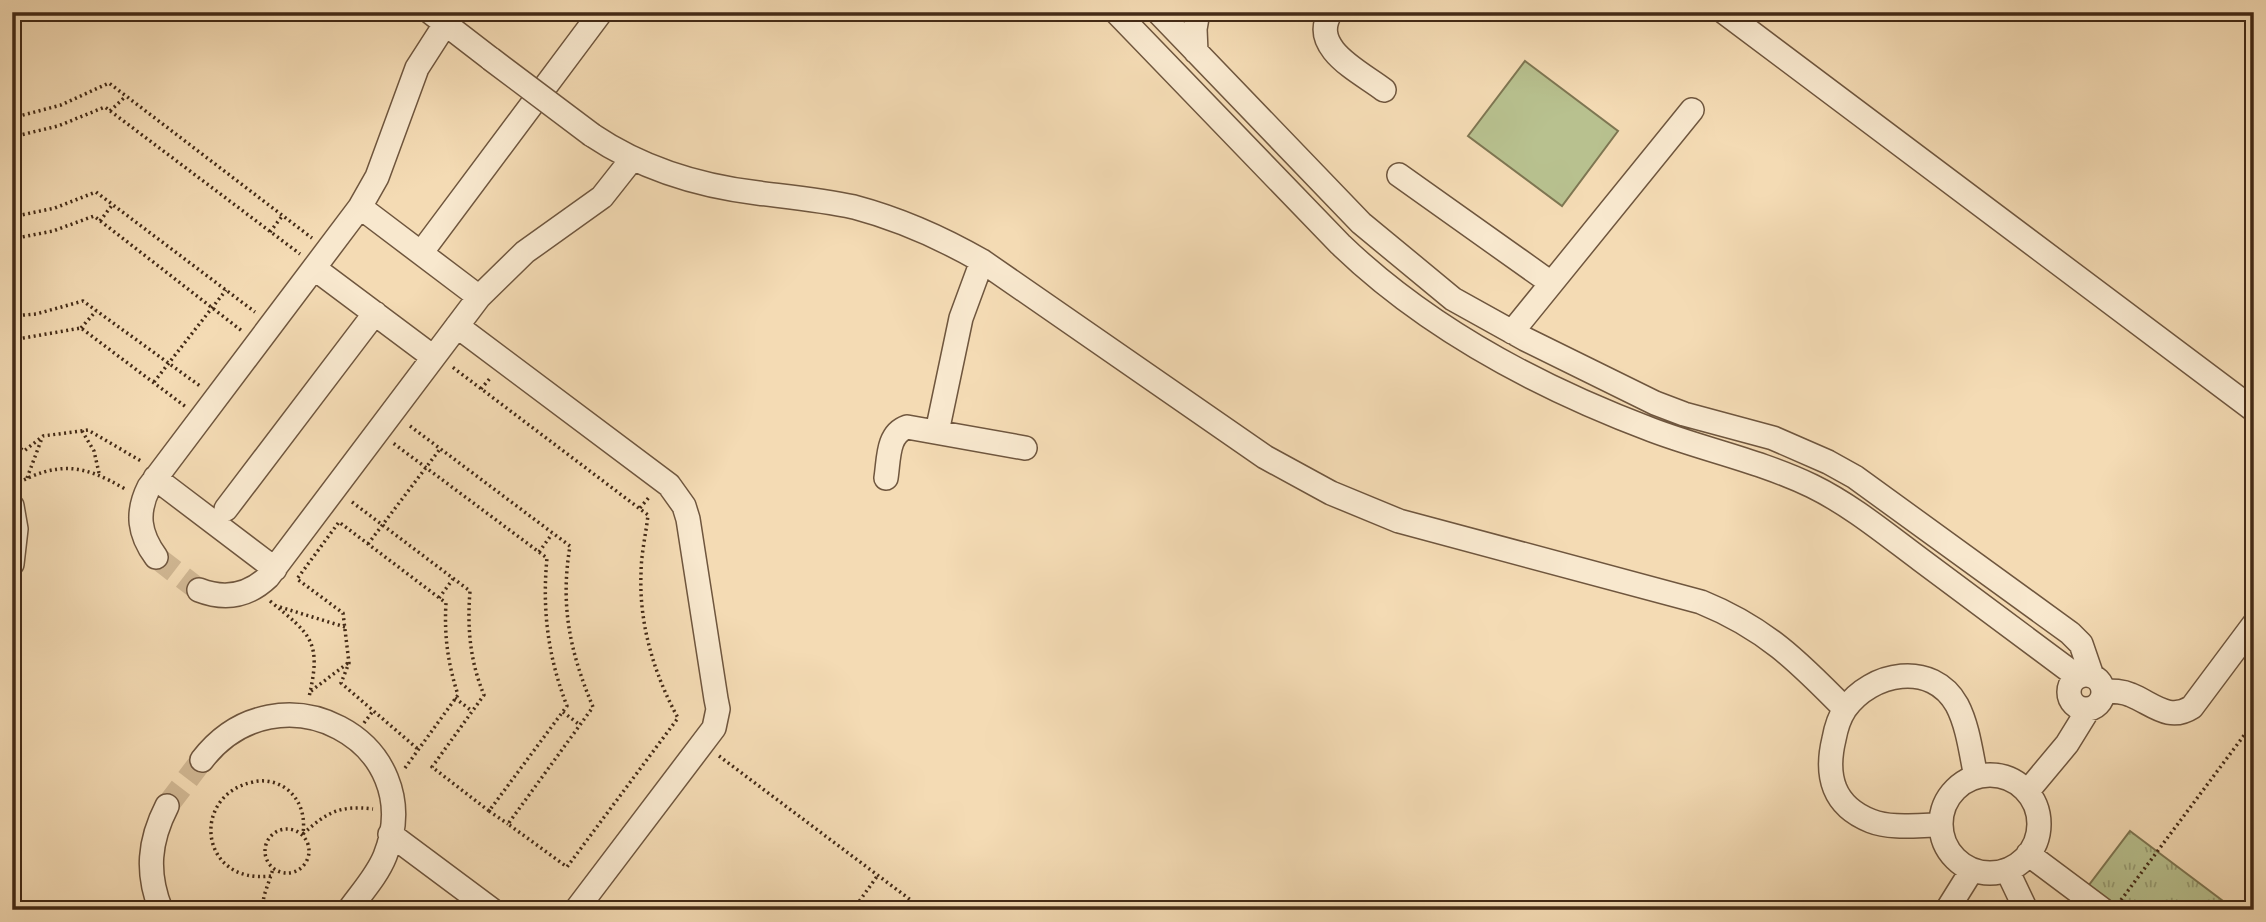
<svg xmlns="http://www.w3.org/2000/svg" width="2266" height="922" font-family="'IM FELL French Canon',serif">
  <defs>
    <pattern id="grass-tufts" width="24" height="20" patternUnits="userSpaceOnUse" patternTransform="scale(1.75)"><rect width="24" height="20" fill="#b8c18f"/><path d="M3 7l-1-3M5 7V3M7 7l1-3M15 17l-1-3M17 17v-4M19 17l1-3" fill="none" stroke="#979d74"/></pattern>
  </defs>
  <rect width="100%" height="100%" fill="#f4dbb4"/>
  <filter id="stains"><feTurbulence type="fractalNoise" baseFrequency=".00286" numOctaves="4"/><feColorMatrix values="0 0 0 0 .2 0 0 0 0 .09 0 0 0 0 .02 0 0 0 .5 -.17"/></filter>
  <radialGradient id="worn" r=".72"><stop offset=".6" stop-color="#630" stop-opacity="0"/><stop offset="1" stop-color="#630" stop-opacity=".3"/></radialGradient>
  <path fill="url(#grass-tufts)" stroke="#7e7652" stroke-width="2" d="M2130,831L2235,910H2070Z"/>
  <path fill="#b8c18f" stroke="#7e7652" stroke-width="2" d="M1525,61L1618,131L1562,206L1468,136Z"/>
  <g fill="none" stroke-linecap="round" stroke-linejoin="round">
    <path stroke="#d1b894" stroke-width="23" stroke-dasharray="23 11" stroke-linecap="butt" d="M156,557L199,590
      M167,806L202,760"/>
    <g stroke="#6f563e" stroke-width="26">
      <path id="minor" d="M430,12L491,59
        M1116,12L1340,244C1428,329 1538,387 1652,430C1705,450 1760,461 1812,486C1851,505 1886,534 1921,560C1973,599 2026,638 2078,677
        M1158,12L1361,223L1453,299L1525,339L1655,403L1684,414L1773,438L1828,462L1855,477L2070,633L2081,644L2092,676
        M1331,12C1308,48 1361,72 1384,90
        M1724,12L2254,410
        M2253,12L2254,13
        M1196,52L1195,29L1198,12
        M592,135C641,168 699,186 758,193C790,197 822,200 854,207C899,219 942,238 982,261L1265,457L1331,493L1399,521L1701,602C1765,628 1798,661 1845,709
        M1399,175L1551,283
        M360,207L479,297
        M421,253L601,12
        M314,268L433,357
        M457,326L669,485L684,506L688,519L716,699L718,709L714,728L576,910
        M1512,332L1692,110
        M937,432L961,318L982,261
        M155,478L275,569
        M886,478C889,459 887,434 907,427L1025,448
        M12,506L16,529L12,564
        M226,509L375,313
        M156,557C139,534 136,513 149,487L360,207L377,177L417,68L453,12
        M199,590C225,600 248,596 268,577L479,297L525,252L602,197L632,159
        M2069 692a17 17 0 1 1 34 0a17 17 0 1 1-34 0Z
        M2104,691C2113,691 2122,691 2131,695C2153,704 2169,722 2192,707L2254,624
        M202,760C278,661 431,741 385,856C377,876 361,893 349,910
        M1941 824a49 49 0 1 1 98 0a49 49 0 1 1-98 0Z
        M2027,792L2067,744L2088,710
        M1940,825C1919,825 1891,829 1871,821C1833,806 1825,776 1834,739C1836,728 1839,718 1845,709C1871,672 1932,660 1957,705C1968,726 1971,753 1976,777
        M390,834L492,910
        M2028,854L2103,910
        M2007,870L2026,910
        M161,910C146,873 149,841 167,806
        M1947,910L1972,870"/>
    </g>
    <path stroke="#432a16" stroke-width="3.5" stroke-dasharray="2 3.5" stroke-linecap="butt" d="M110,111L126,96
      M12,118L61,105L109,83L312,238
      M12,137L58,126L105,107L300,254
      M12,217L55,208L96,192L255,312
      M100,221L113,204
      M270,232L283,215
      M12,239L53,231L94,216L242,331
      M12,316L36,314L83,301L200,386
      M81,328L96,311
      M12,340L81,328L186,407
      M154,382L226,290
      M481,389L491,377
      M410,426L570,546C560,606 570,652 593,707L508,824L567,867L678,718C654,674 639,624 641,574C641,554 646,534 648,515L451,366
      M82,431L94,451L99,473
      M12,442L24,451L43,436L88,430L141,461
      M27,478L42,438
      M14,485C58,461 83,464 125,489
      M352,502L470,591C467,628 470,661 484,695L432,767L489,811L567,706C548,657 542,610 547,558L393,443
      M640,508L650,496
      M368,544L440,449
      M539,552L552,534
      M439,598L453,579
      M270,601C311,635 322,641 309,697
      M280,607L345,627
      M311,691L348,663
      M455,698L472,711
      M563,712L580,725
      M364,723L373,711
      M719,756L924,910
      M405,768L458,695C448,664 444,636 446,603L339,522L297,579L343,613L349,663L341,683L419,750
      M489,811L508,824
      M265 851a22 22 0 1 1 44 0a22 22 0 1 1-44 0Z
      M303,834C327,812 340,805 373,809
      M271,876C199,885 190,795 253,782C265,779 278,782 288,790C302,802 305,818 303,834
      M2121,900L2254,722
      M12,901L30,910
      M262,910L264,896L273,869
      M853,910L878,875"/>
    <use href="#minor" stroke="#f8e8ce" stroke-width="23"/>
    <g stroke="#6f563e" stroke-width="26" stroke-linecap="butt">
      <path id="minor-bridge" d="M491,59L592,135"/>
    </g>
    <use href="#minor-bridge" stroke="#f8e8ce" stroke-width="23"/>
  </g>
  <rect width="2266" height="922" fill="none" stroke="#f4dbb4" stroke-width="42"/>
  <rect x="14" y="14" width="2238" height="894" fill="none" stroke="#432a16" stroke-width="3.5"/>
  <rect x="21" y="21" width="2224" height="880" fill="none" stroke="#432a16" stroke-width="2"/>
  <rect width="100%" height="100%" filter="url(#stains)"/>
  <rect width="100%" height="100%" fill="url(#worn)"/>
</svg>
